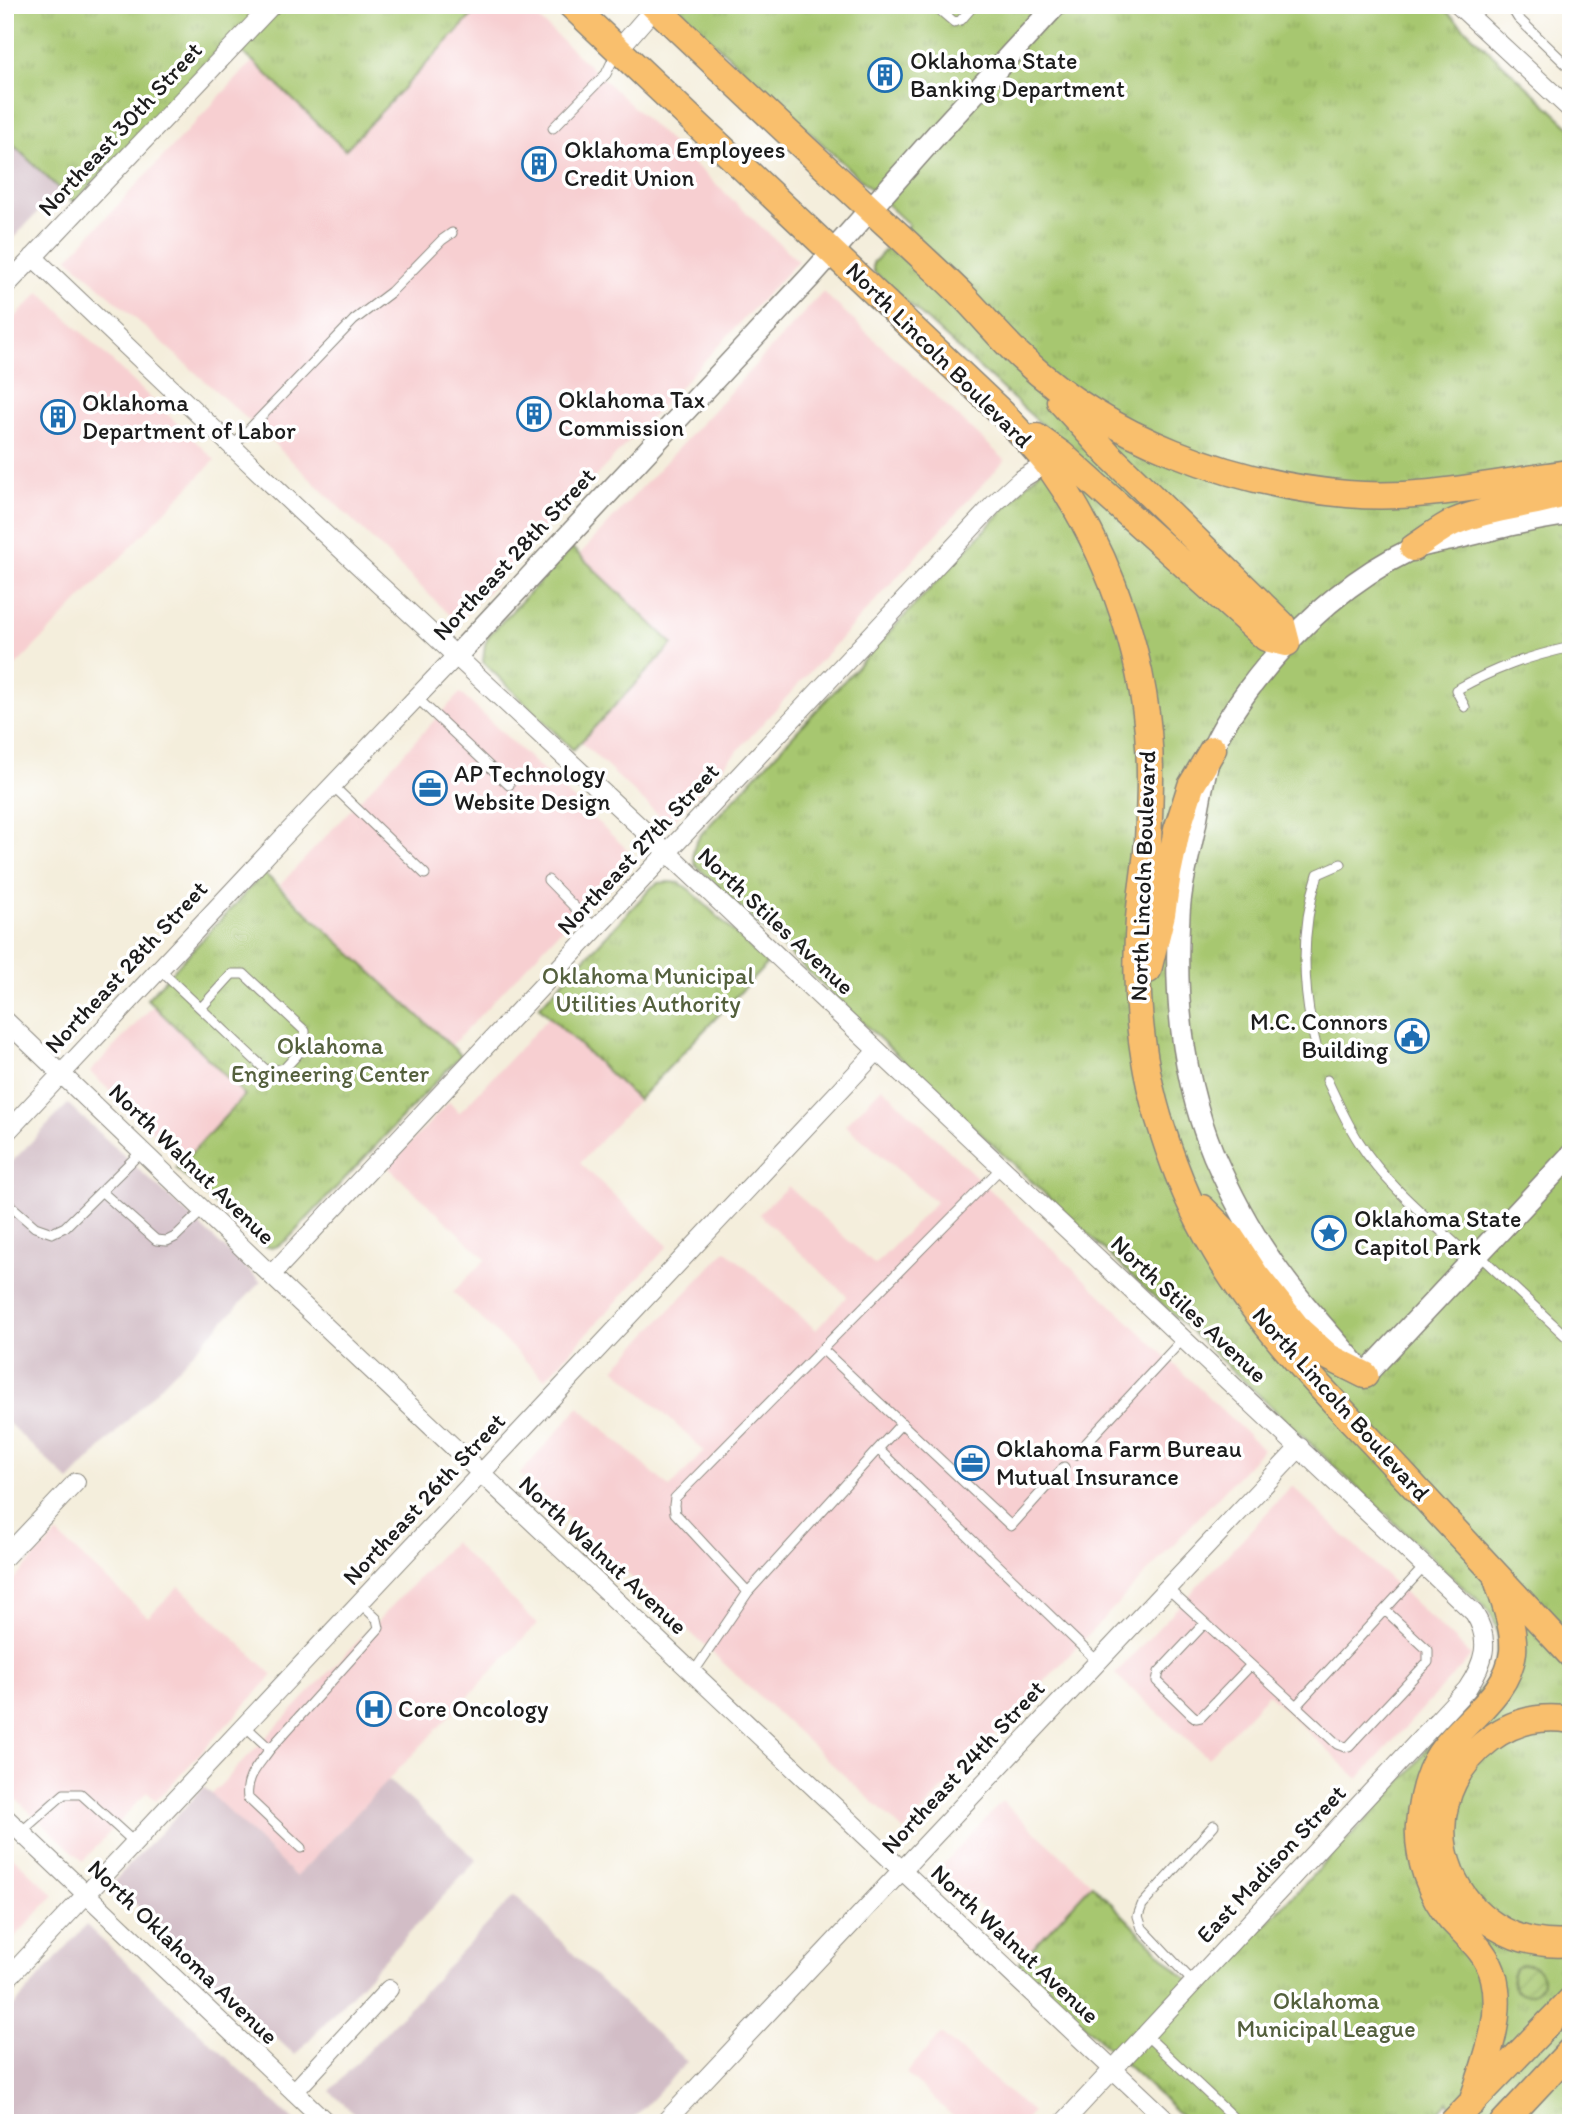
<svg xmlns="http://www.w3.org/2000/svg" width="1576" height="2128" font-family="Itim,sans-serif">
  <defs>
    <pattern id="park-tufts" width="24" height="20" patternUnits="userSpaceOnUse" patternTransform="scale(1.75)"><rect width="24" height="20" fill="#a7c76f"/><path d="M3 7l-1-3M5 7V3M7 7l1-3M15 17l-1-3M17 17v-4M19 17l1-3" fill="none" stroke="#8faa60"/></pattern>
    <pattern id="garden-furrows" width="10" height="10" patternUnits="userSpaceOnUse" patternTransform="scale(1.75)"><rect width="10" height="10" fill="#a7c76f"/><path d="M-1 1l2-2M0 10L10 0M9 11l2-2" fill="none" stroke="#8faa60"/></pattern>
  </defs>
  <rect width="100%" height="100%" fill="#fff"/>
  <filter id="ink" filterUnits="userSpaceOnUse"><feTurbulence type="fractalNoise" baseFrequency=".0143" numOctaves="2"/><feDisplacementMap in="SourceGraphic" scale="14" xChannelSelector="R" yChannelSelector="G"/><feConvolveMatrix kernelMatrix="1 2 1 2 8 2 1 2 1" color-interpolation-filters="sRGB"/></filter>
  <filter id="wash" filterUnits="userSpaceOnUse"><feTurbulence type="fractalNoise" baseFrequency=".00686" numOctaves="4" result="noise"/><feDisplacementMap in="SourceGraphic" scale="28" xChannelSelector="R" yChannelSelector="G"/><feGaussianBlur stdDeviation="1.57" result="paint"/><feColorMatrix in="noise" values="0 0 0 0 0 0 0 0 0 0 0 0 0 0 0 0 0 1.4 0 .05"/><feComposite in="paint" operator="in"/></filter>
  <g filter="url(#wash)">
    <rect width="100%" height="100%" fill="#f4eedc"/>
    <path fill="#f7cfd1" d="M482,5H524L798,261L458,623L266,436L68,258L253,61L345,150Z
      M40,292L215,460L5,677V328Z
      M823,292L1005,460L669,825L581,742L673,643L579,555Z
      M460,693L632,854L451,1046L280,885Z
      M153,1006L245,1095L184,1161L90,1072Z
      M550,1016L638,1100L580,1163L668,1246L545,1379L453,1292L486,1259L388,1167L449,1102L459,1113Z
      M882,1087L1263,1449L904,1831L520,1474L579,1407L670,1488L704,1451L615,1368L726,1250L816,1330L847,1296L759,1214L788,1186L875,1265L936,1202L845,1125Z
      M1292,1486L1471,1656L1358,1779L1268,1694L1208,1758L1115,1674Z
      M57,1534L148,1617L179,1586L273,1675L156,1801L147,1792L83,1861L5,1789V1589Z
      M453,1542L537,1624L296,1877L211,1795Z
      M1002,1801L1092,1884L1031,1952L939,1869Z
      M5,1849L54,1895L5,1948Z
      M941,2034L1032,2112L1023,2123H960L906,2073Z"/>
    <path fill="#d2bdc6" d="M5,137L60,189L5,247Z
      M68,1104L261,1282L69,1481L5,1420V1169Z
      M388,1780L477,1860L295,2055L205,1974L113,1882L204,1787L296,1877Z
      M515,1895L600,1981L687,2062L629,2123H364L330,2091Z
      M86,1925L295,2122V2123H5V2016Z"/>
    <path fill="url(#park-tufts)" stroke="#627246" stroke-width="2" d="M5,5H482L345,150L253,61L226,41L74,203L5,137Z
      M674,5H1440L1571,128V2123H1456L1448,2101L1430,2123H1189L1018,1964L1092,1884L1180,1973L1202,1991C1245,1946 1288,1901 1331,1856C1359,1827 1389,1798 1414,1766C1423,1755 1430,1743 1440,1732C1458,1711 1483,1694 1493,1667C1506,1634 1494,1609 1466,1590L695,865C691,851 694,845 702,833L1064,445L873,271V263L909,225Z
      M572,548L673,644L573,750L483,662L485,644L489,635Z
      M264,873L461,1055L289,1238C276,1249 270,1251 255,1241L176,1168L184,1161L245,1095L147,999Z
      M669,882L680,883L690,890L767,964L638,1100L539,1007L652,887L658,883Z"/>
    <path fill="url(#garden-furrows)" stroke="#627246" stroke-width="2" d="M1512 1979a15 15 0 1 1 30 0a15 15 0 1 1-30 0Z"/>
  </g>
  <g filter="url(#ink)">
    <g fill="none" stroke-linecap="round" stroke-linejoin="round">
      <g stroke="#88857c" stroke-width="11">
        <path id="service" d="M934,5L954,22L961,20L974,5
          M1510,5L1518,18L1571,69
          M553,128L606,74L617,51
          M232,447L354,320L391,292L442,240L452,233
          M416,697L509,785
          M1465,707L1456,690C1495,668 1527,657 1571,647
          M332,785L425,874
          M548,880L596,929
          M159,969L268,1072L285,1068L305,1046V1031L244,974H232L201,1008
          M1318,1054C1302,994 1299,934 1318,874L1341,864
          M1327,1080C1337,1101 1346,1122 1359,1142C1388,1188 1434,1223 1473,1260
          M101,1191L156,1240L167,1241L175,1237L204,1209
          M5,1201L35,1227L52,1233L65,1227L142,1151
          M1478,1254L1571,1341
          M822,1349L1011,1526L1064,1467
          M878,1449L902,1423
          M1075,1455L1184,1338
          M1167,1588L1296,1706L1424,1567
          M748,1592L675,1513L674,1505L675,1498L1002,1167
          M1205,1623L1159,1672L1157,1681L1192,1715L1196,1718L1201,1717L1251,1665
          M693,1673L748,1592L878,1449L1098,1662
          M1296,1706L1337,1744L1345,1747L1349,1746L1424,1666L1428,1662V1650L1385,1610
          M245,1726L270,1749C258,1766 245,1777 248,1798L301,1848
          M270,1749L379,1628L377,1619L360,1603
          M21,1832L64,1794H81L135,1843
          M1194,1983L1142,1928L1138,1916L1142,1905L1214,1825
          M1146,2035L1239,2123"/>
      </g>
      <g stroke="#88857c" stroke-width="20">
        <path id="minor" d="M1458,5L1571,110
          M618,50L657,5
          M33,257L300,511L668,853L1474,1613C1492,1641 1484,1663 1467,1689L1063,2123
          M5,287L272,5
          M5,1020L271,1275L1170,2123
          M5,1134L289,831L457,655
          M271,1275L996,502L1020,480L1047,463
          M5,1557L76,1482
          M5,1817L327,2123
          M5,1981L877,1051
          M294,2092L389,1989
          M664,2123L1300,1447"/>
      </g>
      <g stroke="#88857c" stroke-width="24">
        <path id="tertiary" d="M1571,514C1531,519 1493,529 1454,539C1440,542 1423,544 1410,550C1345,581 1291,633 1248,690C1235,708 1221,728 1213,748C1203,772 1200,801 1195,826C1189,856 1180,885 1179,915C1174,996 1183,1081 1214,1156C1229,1190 1247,1225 1268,1256C1296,1298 1332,1336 1365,1375L1571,1155
          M457,655L811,276L938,133L1056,5"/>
      </g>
      <g stroke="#88857c" stroke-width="29">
        <path id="primary" d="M571,5L1001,412C1017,430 1035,447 1049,466C1112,555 1150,667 1150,776C1150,797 1149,819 1148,841C1146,867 1141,893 1139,919C1134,990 1140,1064 1163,1132C1176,1173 1193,1213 1215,1250C1262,1331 1331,1398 1394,1465C1453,1528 1512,1591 1571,1655
          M653,5C737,85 821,164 906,242C925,260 944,277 962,295C983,316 1001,339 1023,359C1108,438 1231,484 1347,494C1423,501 1496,482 1571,473
          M1037,437L1061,454L1266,638L1287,643L1282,624L1109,455L1060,401
          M1413,548C1426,540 1440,528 1454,522C1492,506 1533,505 1571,492
          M1148,970L1162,914L1168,873L1177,830L1191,786L1213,749
          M1202,1208L1230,1236L1255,1274L1300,1331L1329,1357L1365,1375
          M1571,1720C1541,1715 1514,1721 1490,1739C1394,1811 1454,1954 1571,1943
          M1472,2103C1484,2064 1504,2020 1494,1978C1488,1953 1468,1937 1451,1919C1430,1895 1417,1857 1419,1825C1421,1801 1426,1775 1440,1754C1463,1720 1508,1696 1513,1652C1515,1628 1504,1602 1497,1579
          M1452,2123L1571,2000
          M1503,2123L1571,2050"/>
      </g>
      <use href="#service" stroke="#fff" stroke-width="9"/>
      <use href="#minor" stroke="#fff" stroke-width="18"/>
      <use href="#tertiary" stroke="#fff" stroke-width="21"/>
      <use href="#primary" stroke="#f9bf6d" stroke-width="26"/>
    </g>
  </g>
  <defs>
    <g id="building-ring" transform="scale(1.75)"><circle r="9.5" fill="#fff" stroke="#1f6fb2" stroke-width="1.5"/><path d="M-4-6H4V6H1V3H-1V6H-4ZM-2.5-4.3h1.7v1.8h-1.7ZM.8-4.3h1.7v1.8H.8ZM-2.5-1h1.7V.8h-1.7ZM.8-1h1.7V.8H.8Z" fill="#1f6fb2"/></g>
    <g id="office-ring" transform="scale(1.75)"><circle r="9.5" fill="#fff" stroke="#1f6fb2" stroke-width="1.5"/><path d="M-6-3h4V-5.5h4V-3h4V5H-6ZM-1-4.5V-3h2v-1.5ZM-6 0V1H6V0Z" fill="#1f6fb2"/></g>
    <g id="civic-ring" transform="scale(1.75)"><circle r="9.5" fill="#fff" stroke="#1f6fb2" stroke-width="1.5"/><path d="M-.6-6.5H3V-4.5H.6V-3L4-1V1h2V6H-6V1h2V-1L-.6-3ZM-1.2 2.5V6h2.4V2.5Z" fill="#1f6fb2"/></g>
    <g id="sight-ring" transform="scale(1.75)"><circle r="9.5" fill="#fff" stroke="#1f6fb2" stroke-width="1.5"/><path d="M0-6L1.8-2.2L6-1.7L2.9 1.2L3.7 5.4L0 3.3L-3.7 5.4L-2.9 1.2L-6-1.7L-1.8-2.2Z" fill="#1f6fb2"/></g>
    <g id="hospital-ring" transform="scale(1.75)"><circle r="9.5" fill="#fff" stroke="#1f6fb2" stroke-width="1.5"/><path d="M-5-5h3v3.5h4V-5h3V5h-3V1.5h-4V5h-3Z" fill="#1f6fb2"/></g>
  </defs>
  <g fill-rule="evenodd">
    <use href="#building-ring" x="885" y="75"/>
    <use href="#building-ring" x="539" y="164"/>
    <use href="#building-ring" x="534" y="414"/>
    <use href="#building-ring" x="58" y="417"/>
    <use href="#office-ring" x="430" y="788"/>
    <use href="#civic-ring" x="1412" y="1036"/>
    <use href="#sight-ring" x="1329" y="1233"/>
    <use href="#office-ring" x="972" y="1463"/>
    <use href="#hospital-ring" x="374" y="1709"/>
  </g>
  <g text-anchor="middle" stroke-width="7" stroke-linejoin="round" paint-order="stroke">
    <g font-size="24" fill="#1c1c1c" stroke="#fff" text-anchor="start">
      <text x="910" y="69">Oklahoma State<tspan x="910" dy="28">Banking Department</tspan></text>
      <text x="564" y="158">Oklahoma Employees<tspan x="564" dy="28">Credit Union</tspan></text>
      <text x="558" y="408">Oklahoma Tax<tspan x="558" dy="28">Commission</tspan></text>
      <text x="82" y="411">Oklahoma<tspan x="82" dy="28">Department of Labor</tspan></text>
      <text x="454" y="782">AP Technology<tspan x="454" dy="28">Website Design</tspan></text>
      <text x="1388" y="1030" text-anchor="end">M.C. Connors<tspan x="1388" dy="28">Building</tspan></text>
      <text x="1354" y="1227">Oklahoma State<tspan x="1354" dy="28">Capitol Park</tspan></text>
      <text x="996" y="1457">Oklahoma Farm Bureau<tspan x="996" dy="28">Mutual Insurance</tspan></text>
      <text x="398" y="1717">Core Oncology</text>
    </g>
    <g font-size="24" fill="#1c1c1c" stroke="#fff">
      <text transform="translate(120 129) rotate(-47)" y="8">Northeast 30th Street</text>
      <text transform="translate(939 355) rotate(45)" y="8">North Lincoln Boulevard</text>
      <text transform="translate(514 554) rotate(-47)" y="8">Northeast 28th Street</text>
      <text transform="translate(638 849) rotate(-47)" y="8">Northeast 27th Street</text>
      <text transform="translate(1143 876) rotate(-88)" y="8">North Lincoln Boulevard</text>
      <text transform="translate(776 921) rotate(43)" y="8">North Stiles Avenue</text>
      <text transform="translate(126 967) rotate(-47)" y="8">Northeast 28th Street</text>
      <text transform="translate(192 1164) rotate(44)" y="8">North Walnut Avenue</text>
      <text transform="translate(1189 1309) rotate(43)" y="8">North Stiles Avenue</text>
      <text transform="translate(1341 1404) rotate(48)" y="8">North Lincoln Boulevard</text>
      <text transform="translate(424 1499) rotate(-47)" y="8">Northeast 26th Street</text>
      <text transform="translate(603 1555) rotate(43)" y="8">North Walnut Avenue</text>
      <text transform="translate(963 1767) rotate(-47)" y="8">Northeast 24th Street</text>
      <text transform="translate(1271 1864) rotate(-47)" y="8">East Madison Street</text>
      <text transform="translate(1015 1944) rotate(43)" y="8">North Walnut Avenue</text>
      <text transform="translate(183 1952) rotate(44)" y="8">North Oklahoma Avenue</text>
    </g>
    <g font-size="24" fill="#54603d" stroke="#fff">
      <text x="648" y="984">Oklahoma Municipal<tspan x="648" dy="28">Utilities Authority</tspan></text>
      <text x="330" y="1054">Oklahoma<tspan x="330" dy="28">Engineering Center</tspan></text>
      <text x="1326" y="2009">Oklahoma<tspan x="1326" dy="28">Municipal League</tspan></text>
    </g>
  </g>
  <rect width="1576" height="2128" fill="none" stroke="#fff" stroke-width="28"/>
</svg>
